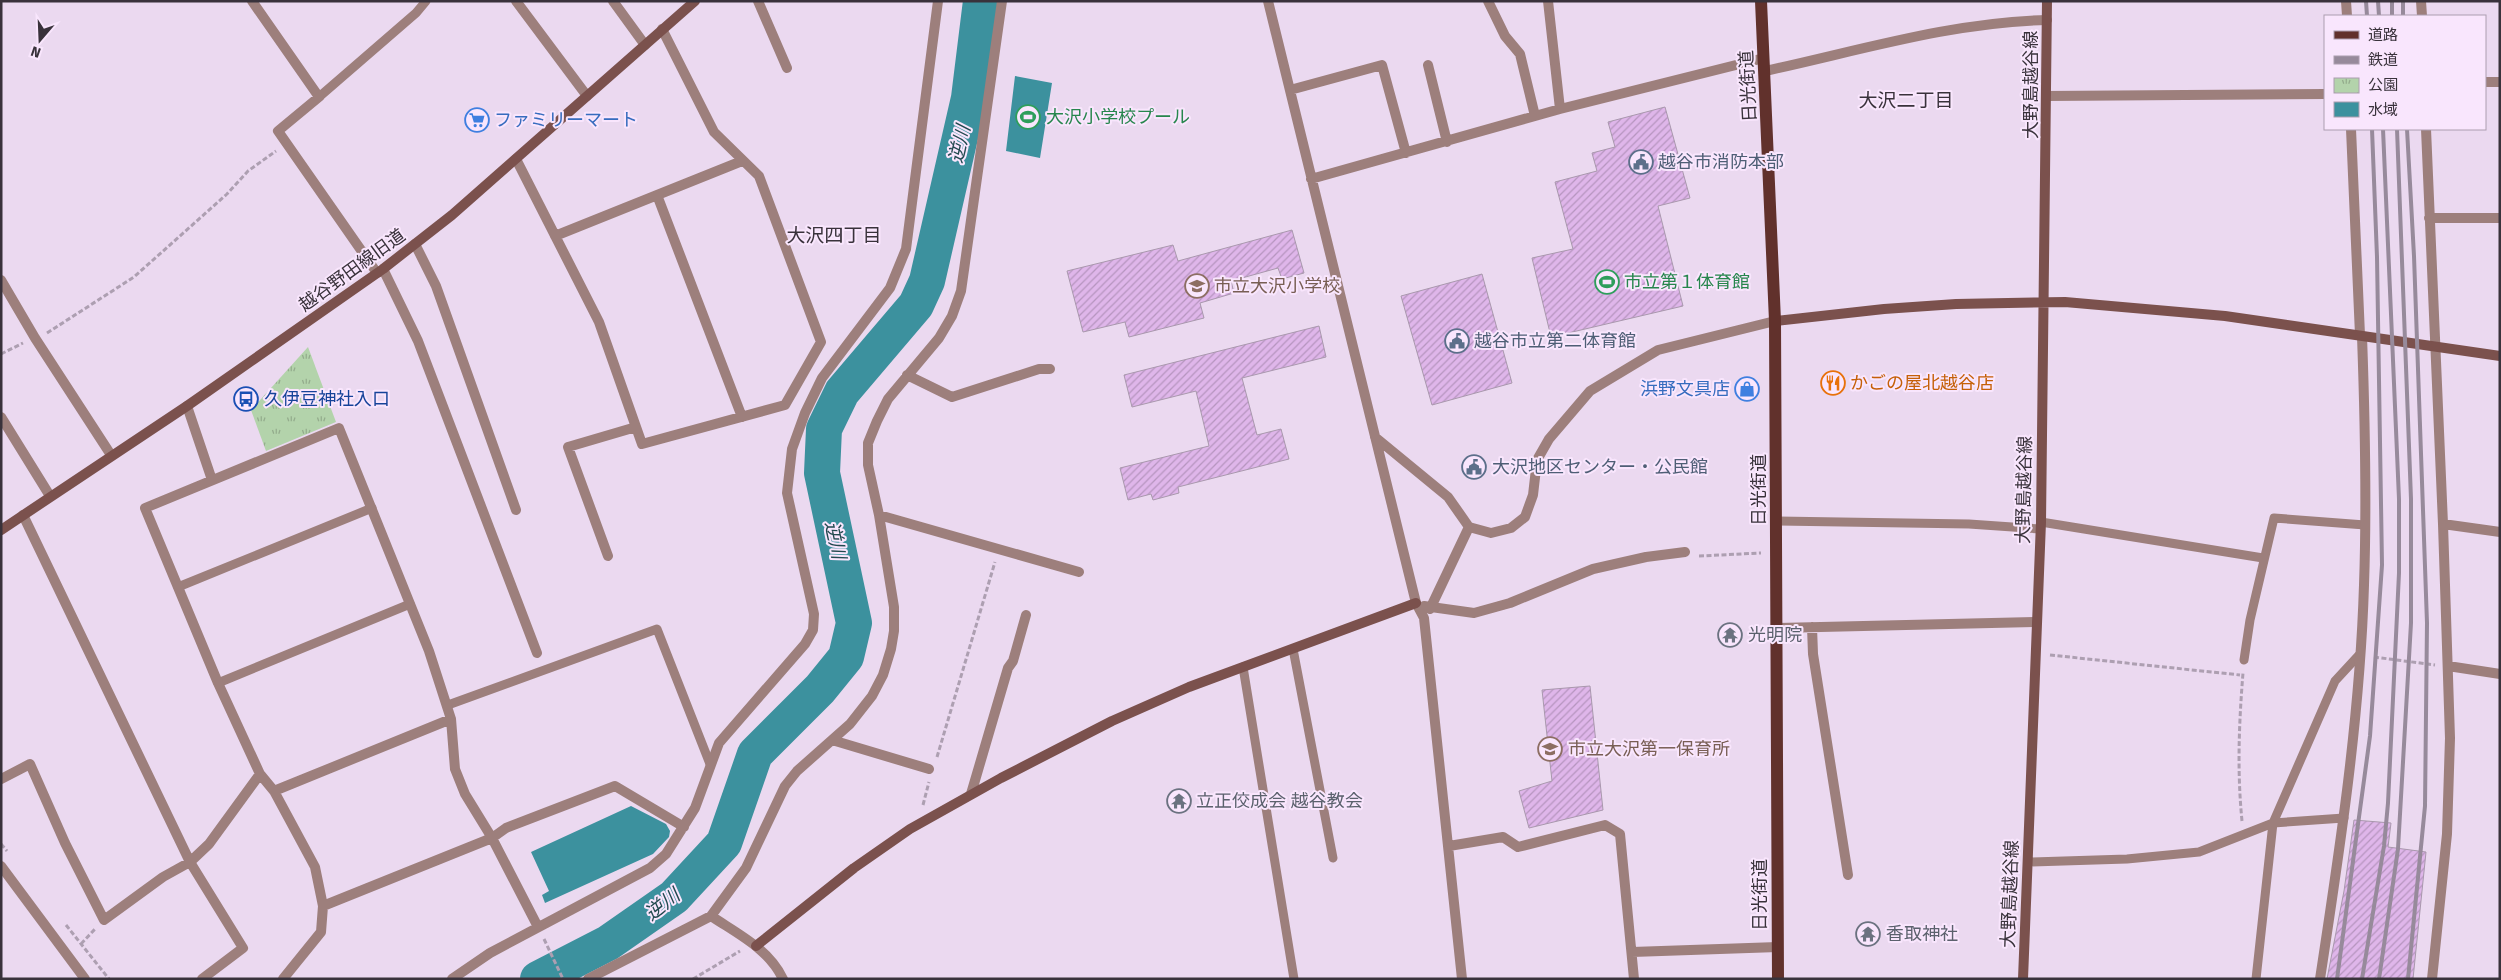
<svg xmlns="http://www.w3.org/2000/svg" width="2501" height="980" font-family="'Fira Sans','Noto Sans JP',sans-serif">
  <defs>
    <pattern id="park-tufts" width="24" height="20" patternUnits="userSpaceOnUse" patternTransform="scale(1.25)"><rect width="24" height="20" fill="#b3d3ab"/><path d="M3 7l-1-3M5 7V3M7 7l1-3M15 17l-1-3M17 17v-4M19 17l1-3" fill="none" stroke="#93ac8c"/></pattern>
    <pattern id="building-hatch" width="6" height="6" patternUnits="userSpaceOnUse" patternTransform="scale(1.25)"><rect width="6" height="6" fill="#dfb6ea"/><path d="M-1 1l2-2M0 6l6-6M5 7l2-2" fill="none" stroke="#b695bf"/></pattern>
  </defs>
  <rect width="100%" height="100%" fill="#ebd9f0"/>
  <path fill="url(#park-tufts)" d="M308,347L336,422L266,451L251,410Z"/>
  <path fill="#3c919e" d="M1015,76L1052,83L1040,158L1006,151Z
    M631,806L666,824L670,831L669,837L653,854L545,903L542,895L549,891L531,852Z"/>
  <g fill="none" stroke-linecap="round" stroke-linejoin="round">
    <path stroke="#3c919e" stroke-width="36" d="M538,979L608,943L674,897L724,843L755,754L820,689L846,657L854,623L822,473L824,429L842,392L916,305L927,281L969,98L981,1"/>
  </g>
  <path fill="url(#building-hatch)" stroke="#a998ad" d="M1665,107L1690,198L1658,206L1683,306L1551,337L1532,258L1573,249L1555,182L1597,171L1592,153L1615,147L1608,122Z
    M1292,230L1304,273L1282,279L1278,268L1231,281L1234,293L1200,303L1204,318L1129,337L1125,322L1083,332L1067,271L1173,245L1178,261Z
    M1482,274L1512,383L1432,405L1401,296Z
    M1319,326L1326,357L1242,378L1257,435L1281,429L1289,459L1178,487L1179,493L1153,500L1151,494L1128,500L1120,468L1209,446L1196,391L1132,407L1124,375Z
    M1590,686L1603,810L1529,828L1519,791L1552,781L1542,690Z
    M2354,820L2391,823L2388,847L2426,852L2413,979H2327L2344,891Z"/>
  <g fill="none" stroke-linecap="round" stroke-linejoin="round">
    <path stroke="#ad9fb1" stroke-width="3" stroke-dasharray="5 2.5" stroke-linecap="butt" d="M47,333L134,277L227,194L248,171L276,151
      M1,354L23,343
      M1699,556L1761,553
      M2050,655L2240,675
      M2374,657L2435,665
      M937,757L995,562
      M923,805L929,782
      M2242,821C2237,771 2239,723 2243,673
      M1,844L7,851
      M66,925L109,979
      M544,939L563,979
      M81,944L95,929
      M693,979L740,951"/>
    <path stroke="#9d7f7c" stroke-width="9" d="M319,97L416,13L426,1
      M1776,521L1969,524L2040,529
      M2041,522L2263,558
      M178,587L372,508
      M1293,649L1333,858
      M2244,660L2250,620L2274,518L2365,525
      M1243,667L1294,979
      M218,683L410,604
      M448,705L657,629L710,764
      M2028,862L2127,859L2199,852L2273,823L2344,818
      M2256,979L2273,823L2335,681L2359,655"/>
    <path stroke="#9d7f7c" stroke-width="10" d="M252,1L319,97L278,131L377,273
      M516,1L587,96
      M613,1L645,45
      M758,1L787,68
      M1268,1L1416,603L1424,618L1462,979
      M1488,1L1505,36L1520,54L1535,116
      M1548,1L1560,109
      M2346,1L2347,16
      M2421,1L2422,16
      M1428,65L1447,142
      M1765,71C1858,51 1952,22 2047,20
      M2485,82H2500
      M1290,90L1382,65L1406,153
      M2047,96L2325,94
      M2351,129L2360,335
      M2426,129L2443,524L2450,738L2447,834L2432,979
      M516,159L599,322L642,444L785,405L821,342L759,176L714,132L662,29
      M1311,179L1560,109L1764,58
      M657,195L742,417
      M2429,218H2500
      M555,236L742,161
      M415,244L436,286L516,510
      M383,269L418,341L537,653
      M1,280L35,338L111,455
      M907,375L952,397L1039,369H1050
      M187,406L212,480
      M1,417L50,496
      M1375,437L1448,497L1469,527
      M23,515L190,862L243,948L202,979
      M879,515L1079,572
      M2443,524L2500,532
      M608,556L568,447L636,427
      M1424,606L1474,613L1510,603L1593,569L1646,557L1685,552
      M1430,609L1469,527L1491,533L1511,528L1525,517L1533,495L1537,460L1549,439L1590,391L1658,350L1775,321
      M1812,627L1813,654L1848,875
      M1777,628L2036,622
      M2448,666L2500,674
      M832,740L929,769
      M1,779L30,764L65,843L104,920L163,877L190,862L209,844L260,774
      M274,791L451,719
      M971,794L1008,668L1013,661L1026,615
      M1449,846L1503,837L1518,847L1605,825L1620,834L1634,979
      M1,866L85,979
      M323,906L492,838L506,828L615,786L684,827
      M711,916C738,934 769,949 783,979
      M1632,952L1778,947
      M283,979L321,932L323,906L315,867L274,791L260,774L218,683L145,508L339,428L429,651L451,719L455,769L465,794L492,838L538,927
      M452,979L490,953L650,868L666,854L695,808L719,743L805,644L813,630L814,614L787,493L792,449L805,413L822,378L890,288L906,249L938,1
      M588,979L711,916L746,868L785,786L797,771L850,724L872,696L883,675L891,649L894,631V607L879,515L868,465V443L877,421L888,399L939,338L952,316L961,291L1002,1
      M2320,979C2340,848 2360,717 2364,585C2367,502 2365,419 2362,336"/>
    <path stroke="#7b514d" stroke-width="10" d="M1775,321L1884,309L1956,304L2065,302L2225,316L2500,356
      M1,530L187,406L383,269L452,215L695,1
      M756,946L854,868L910,829L1001,778L1112,721L1189,687L1416,603
      M2023,979L2041,522L2047,1"/>
    <path stroke="#61312c" stroke-width="12" d="M1761,1L1775,321L1778,979"/>
    <path stroke="#978a9b" stroke-width="4" d="M2366,1L2367,16
      M2378,1L2379,16
      M2392,1V16
      M2403,1V16
      M2407,129L2414,256L2427,623L2425,806L2408,979
      M2337,979L2370,736L2382,565L2377,257L2372,129
      M2362,979L2384,846L2388,803L2399,573V499L2383,129
      M2379,979L2398,849L2411,623V499L2397,129"/>
  </g>
  <defs>
    <g id="stadium-ring" transform="scale(1.25)"><circle r="9.5" fill="#f9e6fd" stroke="#2e9e5b" stroke-width="1.5"/><path d="M0-5a6.5 5 0 1 0 0 10a6.5 5 0 1 0 0-10ZM-3.5-1.8h7v3.6h-7Z" fill="#2e9e5b"/></g>
    <g id="supermarket-ring" transform="scale(1.25)"><circle r="9.5" fill="#f9e6fd" stroke="#3f7fe0" stroke-width="1.5"/><path d="M-6-5.5h2.5l.6 2H6L4.5 2H-2.5L-4.4-4H-6ZM-1.5 3.2a1.3 1.3 0 1 0 .1 0ZM3 3.2a1.3 1.3 0 1 0 .1 0Z" fill="#3f7fe0"/></g>
    <g id="civic-ring" transform="scale(1.25)"><circle r="9.5" fill="#f9e6fd" stroke="#5c6f8a" stroke-width="1.5"/><path d="M-.6-6.5H3V-4.5H.6V-3L4-1V1h2V6H-6V1h2V-1L-.6-3ZM-1.2 2.5V6h2.4V2.5Z" fill="#5c6f8a"/></g>
    <g id="school-ring" transform="scale(1.25)"><circle r="9.5" fill="#f9e6fd" stroke="#8d6e63" stroke-width="1.5"/><path d="M0-5L7-2L0 1L-7-2ZM-4 1L0 2.5L4 1V4Q0 6-4 4Z" fill="#8d6e63"/></g>
    <g id="restaurant-ring" transform="scale(1.25)"><circle r="9.5" fill="#f9e6fd" stroke="#e8710a" stroke-width="1.5"/><path d="M-5-6h1v4h1v-4h1v4h1v-4h1v5L-1.5 .5V6h-2V.5L-5-1ZM5-6V6H3V1.5H1.5Q1.5-4 5-6Z" fill="#e8710a"/></g>
    <g id="shop-ring" transform="scale(1.25)"><circle r="9.5" fill="#f9e6fd" stroke="#3f7fe0" stroke-width="1.5"/><path d="M-5-2.5h2.3a2.7 3.5 0 0 1 5.4 0H5L5.5 6h-11ZM-1.5-2.5h3a1.5 2.3 0 0 0-3 0Z" fill="#3f7fe0"/></g>
    <g id="bus-ring" transform="scale(1.25)"><circle r="9.5" fill="#f9e6fd" stroke="#1a4fb4" stroke-width="1.5"/><path d="M-5-6H5V4H4V6H2V4H-2V6H-4V4H-5ZM-3.5-4V0h7V-4ZM-3.5 1.2v1.5H-2V1.2ZM2 1.2v1.5H3.5V1.2Z" fill="#1a4fb4"/></g>
    <g id="temple-ring" transform="scale(1.25)"><circle r="9.5" fill="#f9e6fd" stroke="#6b7280" stroke-width="1.5"/><path d="M0-6L5-2H3V0L6.5 2.5H4V6H1.5V3h-3V6H-4V2.5H-6.5L-3 0V-2H-5Z" fill="#6b7280"/></g>
  </defs>
  <g fill-rule="evenodd">
    <use href="#stadium-ring" x="1028" y="117"/>
    <use href="#supermarket-ring" x="477" y="120"/>
    <use href="#civic-ring" x="1641" y="162"/>
    <use href="#stadium-ring" x="1607" y="282"/>
    <use href="#school-ring" x="1197" y="286"/>
    <use href="#civic-ring" x="1457" y="341"/>
    <use href="#restaurant-ring" x="1833" y="383"/>
    <use href="#shop-ring" x="1747" y="389"/>
    <use href="#bus-ring" x="246" y="399"/>
    <use href="#civic-ring" x="1474" y="467"/>
    <use href="#temple-ring" x="1730" y="635"/>
    <use href="#school-ring" x="1550" y="749"/>
    <use href="#temple-ring" x="1179" y="801"/>
    <use href="#temple-ring" x="1868" y="934"/>
  </g>
  <g text-anchor="middle" stroke-width="4" stroke-linejoin="round" paint-order="stroke">
    <g font-size="18" fill="#39323b" stroke="#f9e6fd">
      <text transform="translate(2031 85) rotate(-90)" y="6">大野島越谷線</text>
      <text transform="translate(1748 86) rotate(-93)" y="6">日光街道</text>
      <text transform="translate(352 270) rotate(-36)" y="6">越谷野田線旧道</text>
      <text transform="translate(1759 490) rotate(-90)" y="6">日光街道</text>
      <text transform="translate(2024 490) rotate(-89)" y="6">大野島越谷線</text>
      <text transform="translate(2010 894) rotate(-88)" y="6">大野島越谷線</text>
      <text transform="translate(1760 895) rotate(-90)" y="6">日光街道</text>
    </g>
    <g font-size="18" fill="#27864d" stroke="#f9e6fd" text-anchor="start">
      <text x="1046" y="123">大沢小学校プール</text>
      <text x="1624" y="288">市立第１体育館</text>
    </g>
    <g font-size="18" fill="#366cbe" stroke="#f9e6fd" text-anchor="start">
      <text x="494" y="126">ファミリーマート</text>
      <text x="1730" y="395" text-anchor="end">浜野文具店</text>
    </g>
    <g font-size="18" fill="#4e5e75" stroke="#f9e6fd" text-anchor="start">
      <text x="1658" y="168">越谷市消防本部</text>
      <text x="1474" y="347">越谷市立第二体育館</text>
      <text x="1492" y="473">大沢地区センター・公民館</text>
    </g>
    <g font-size="18" fill="#785e54" stroke="#f9e6fd" text-anchor="start">
      <text x="1214" y="292">市立大沢小学校</text>
      <text x="1568" y="755">市立大沢第一保育所</text>
    </g>
    <g font-size="18" fill="#c56008" stroke="#f9e6fd" text-anchor="start">
      <text x="1850" y="389">かごの屋北越谷店</text>
    </g>
    <g font-size="18" fill="#164399" stroke="#f9e6fd" text-anchor="start">
      <text x="264" y="405">久伊豆神社入口</text>
    </g>
    <g font-size="18" fill="#5b616d" stroke="#f9e6fd" text-anchor="start">
      <text x="1748" y="641">光明院</text>
      <text x="1196" y="807">立正佼成会 越谷教会</text>
      <text x="1886" y="940">香取神社</text>
    </g>
    <g font-size="19" fill="#39323b" stroke="#f9e6fd">
      <text x="1906" y="107">大沢二丁目</text>
      <text x="834" y="242">大沢四丁目</text>
    </g>
    <g font-size="19" font-style="italic" fill="#22494f" stroke="#f9e6fd">
      <text transform="translate(959 144) rotate(-77)" y="7">逆川</text>
      <text transform="translate(836 540) rotate(78)" y="7">逆川</text>
      <text transform="translate(662 904) rotate(-38)" y="7">逆川</text>
    </g>
  </g>
  <rect width="2501" height="980" fill="none" stroke="#39323b" stroke-width="5"/>
  <rect x="2324" y="15" width="162" height="115" fill="#f9e6fd" stroke="#ac9eaf"/>
  <rect x="2334" y="31" width="25" height="8" fill="#61312c" stroke="#ac9eaf"/>
  <text x="2368" y="40" font-size="15" fill="#39323b">道路</text>
  <rect x="2334" y="56" width="25" height="8" fill="#978a9b" stroke="#ac9eaf"/>
  <text x="2368" y="65" font-size="15" fill="#39323b">鉄道</text>
  <rect x="2334" y="78" width="25" height="15" fill="url(#park-tufts)" stroke="#ac9eaf"/>
  <text x="2368" y="90" font-size="15" fill="#39323b">公園</text>
  <rect x="2334" y="102" width="25" height="15" fill="#3c919e" stroke="#ac9eaf"/>
  <text x="2368" y="115" font-size="15" fill="#39323b">水域</text>
  <g transform="translate(40 40) rotate(199)" stroke="#f9e6fd" stroke-width="4" paint-order="stroke">
  <path d="M0-4L9 19L0 12L-9 19Z" fill="#39323b"/>
  <text y="-8" font-size="14" font-weight="bold" text-anchor="middle" fill="#39323b">N</text>
  </g>
</svg>
